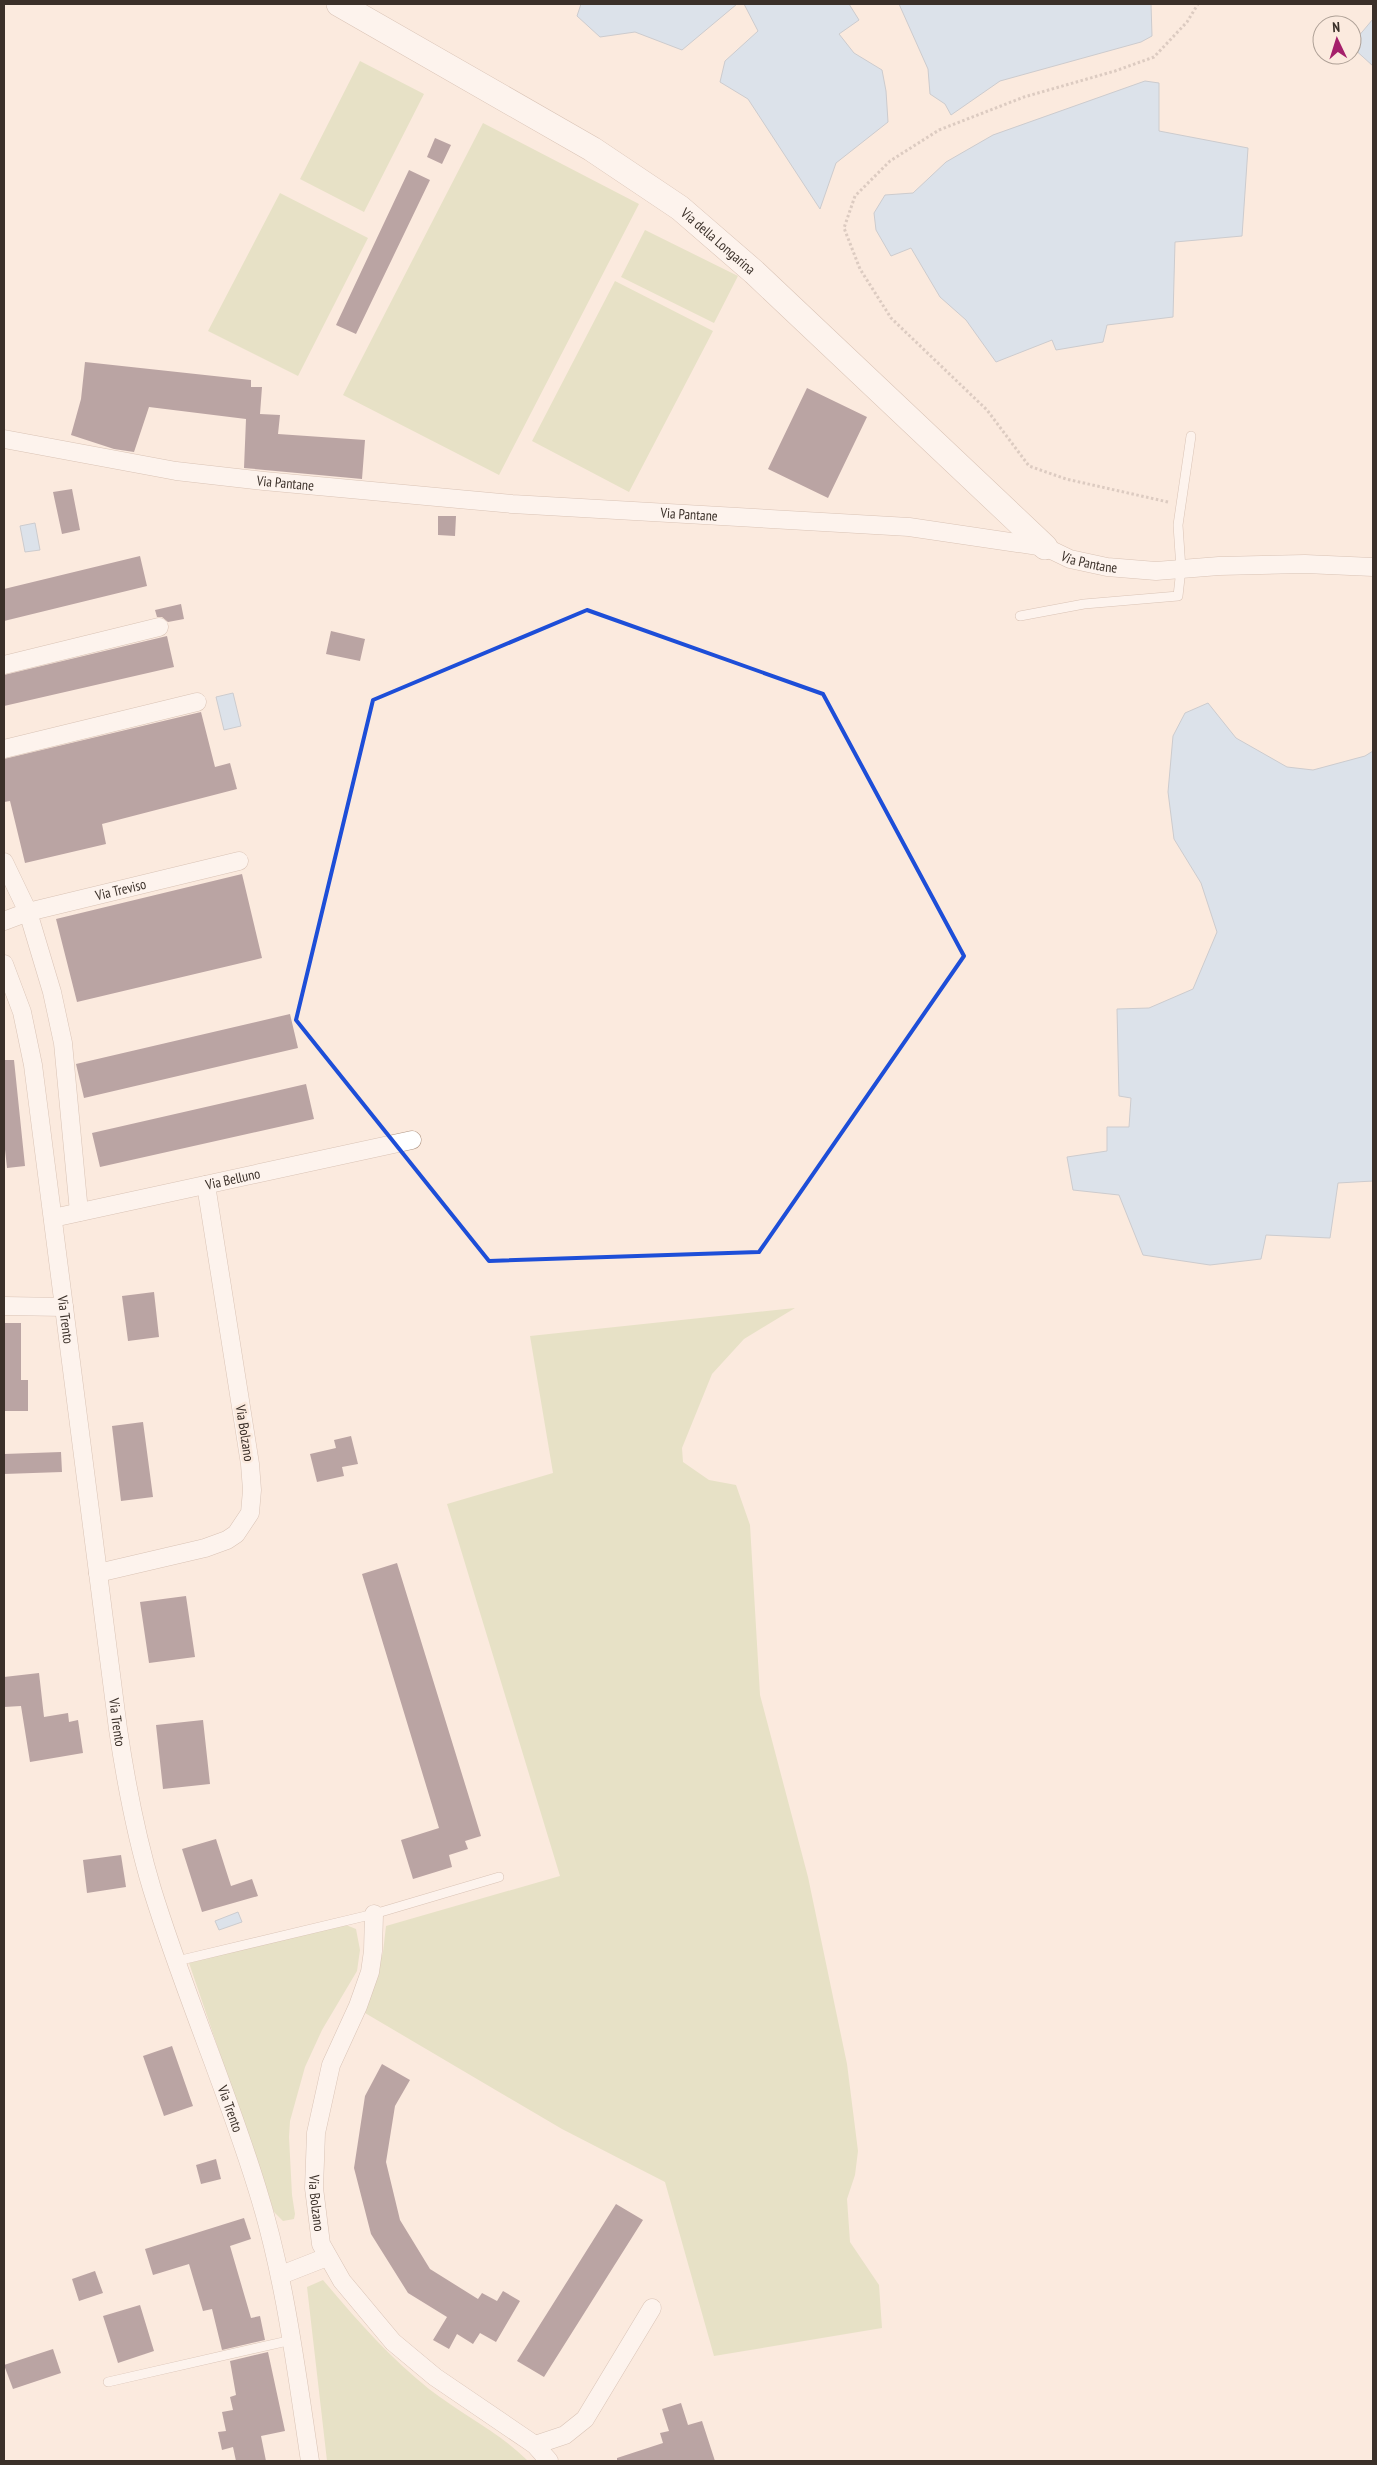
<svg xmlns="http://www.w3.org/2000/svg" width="1377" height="2465" font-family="'PT Sans Narrow',sans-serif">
  <rect width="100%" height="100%" fill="#fbeade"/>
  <path fill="#ced8a8" d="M360,61L424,94L364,212L300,179Z
    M483,123L639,204L499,475L343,395Z
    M280,193L368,238L298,376L208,331Z
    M645,230L738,276L714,323L621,277Z
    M615,281L713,331L629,492L532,441Z
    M795,1308L744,1339L712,1374L682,1448L683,1462L709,1480L736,1485L750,1525L760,1695L808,1877L847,2064L858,2151L855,2175L847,2199L850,2242L879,2285L882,2328L714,2356L665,2182L562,2129L365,2013L383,1952L386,1926L560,1876L447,1504L553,1473L530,1336Z
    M338,1926L346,1925L356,1929L360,1950L357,1971L322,2030L305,2067L290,2121L289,2137L292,2195L295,2214L294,2219L283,2221L274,2212L189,1963Z
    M323,2280C356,2319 389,2357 429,2389C461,2414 499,2432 528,2461H327L307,2287Z"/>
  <path fill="#b7daf8" stroke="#92a7ba" d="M581,4H737L682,50L635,32L600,37L577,16Z
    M744,4H849L859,20L839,34L854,53L882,70L886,91L888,122L836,163L820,209L748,99L720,82L725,61L758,31Z
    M899,4H1151L1152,36L1141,42L1000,81L951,115L945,104L930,94L928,69Z
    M1373,19V66L1352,47V44Z
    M1145,81L1159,83V131L1248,148L1242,236L1175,242L1173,317L1107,325L1103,342L1056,350L1052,340L996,362L966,320L940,297L911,248L891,256L876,230L874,213L885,195L913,193L946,162L993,135Z
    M35,523L40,550L25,552L20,526Z
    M233,693L241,726L224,730L216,697Z
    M1208,703L1236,738L1287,767L1313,770L1365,756L1373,751V1181L1338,1183L1330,1238L1266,1235L1261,1259L1210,1265L1143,1255L1119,1195L1073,1190L1067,1157L1107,1151V1127H1129L1131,1098L1119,1096L1117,1009L1149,1008L1193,989L1217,932L1201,883L1174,839L1168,792L1173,736L1185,713Z
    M238,1912L242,1922L219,1930L215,1921Z"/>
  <path fill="#6c505b" d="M435,138L451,145L442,164L427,157Z
    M409,170L430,180L356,334L336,325Z
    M85,362L251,380V387H262L260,414L280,415L278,434L365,440L362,479L244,468L246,419L149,407L134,452L114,449L71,435L81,399Z
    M807,388L867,417L828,498L768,469Z
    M72,489L80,530L62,534L53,492Z
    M438,516H456L455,536L438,535Z
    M140,556L147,586L4,621V589Z
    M181,604L184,619L168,622L162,617H157L155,610Z
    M331,631L365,639L360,661L326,654Z
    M167,636L174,667L4,706V675Z
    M201,712L215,767L230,763L237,789L102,824L106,844L25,863L10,801L4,802V759Z
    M242,874L262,958L77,1002L56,919Z
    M290,1014L298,1048L84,1098L76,1064Z
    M4,1060H14L25,1166L7,1168L4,1140Z
    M306,1084L314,1119L100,1167L92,1133Z
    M154,1292L159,1337L128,1341L122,1296Z
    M4,1323H21V1380H28V1411H4Z
    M143,1422L153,1497L121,1501L112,1426Z
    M351,1436L358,1464L342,1467L344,1476L317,1482L310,1454L336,1448L334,1440Z
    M61,1452L62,1472L4,1474V1454Z
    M397,1563L481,1836L465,1841L468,1849L449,1855L452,1867L413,1879L401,1840L439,1828L362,1574Z
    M186,1596L195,1657L149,1663L140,1602Z
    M39,1673L44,1717L68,1713L69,1722L78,1720L83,1753L30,1762L21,1706L4,1707V1677Z
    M203,1720L210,1784L163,1789L156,1725Z
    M216,1839L231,1886L252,1879L258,1896L202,1912L182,1849Z
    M121,1855L126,1887L87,1893L83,1860Z
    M172,2046L193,2106L164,2116L143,2056Z
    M382,2064L410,2080L395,2106L386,2162L400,2220L430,2269L478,2299L482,2293L497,2301L503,2291L520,2301L496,2342L480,2333L473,2344L457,2334L449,2349L433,2340L447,2317L408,2293L371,2234L354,2168L365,2096Z
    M216,2159L221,2179L201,2184L196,2165Z
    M616,2204L643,2220L544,2377L517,2361Z
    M244,2218L251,2239L230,2246L251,2318L260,2316L265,2340L222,2350L212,2309L203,2311L189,2264L153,2275L145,2249Z
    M95,2271L103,2293L79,2301L72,2279Z
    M140,2305L154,2351L118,2363L103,2316Z
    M53,2349L61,2373L13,2389L4,2365Z
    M268,2352L285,2431L261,2436L266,2461H236L233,2447L222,2450L218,2432L226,2431L222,2412L233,2410L230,2397L236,2395L230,2361Z
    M681,2403L688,2425L702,2421L715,2461H617V2458L663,2443L660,2433L669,2431L662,2409Z"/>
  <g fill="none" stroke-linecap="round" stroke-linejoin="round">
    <g stroke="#b09684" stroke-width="10">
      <path id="lane" d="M1020,616L1084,604L1178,596L1181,569L1178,525L1191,436
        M177,1961L374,1914L499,1877
        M108,2382L292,2340"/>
    </g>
    <g stroke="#b09684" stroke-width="19">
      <g id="street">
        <path id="s1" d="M4,439L176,471L264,481L512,504L909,527L1045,547L1070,559L1107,567L1156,571L1219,566L1305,564L1373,567"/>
        <path d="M4,665L159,627"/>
        <path d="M4,749L197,702"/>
        <path d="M4,862L28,912L52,992L63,1043L79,1212"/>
        <path id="s2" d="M4,921L28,912L239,861"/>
        <path id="s3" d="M4,964L22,1012L33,1065L118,1729C126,1783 136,1836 152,1889C183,1990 226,2087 257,2188C285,2277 296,2369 310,2461"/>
        <path id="s4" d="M53,1218L412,1140"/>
        <path d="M4,1306L64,1307"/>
        <path d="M98,1573L205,1548L227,1540L236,1534L250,1513L252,1490L250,1464L206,1185"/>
        <path id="s5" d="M374,1914L373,1951L370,1972L358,2006L331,2065L316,2133L314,2188L321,2244L342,2281L393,2342L435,2377L535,2445L549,2461"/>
        <path d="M281,2275L327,2257"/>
        <path d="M535,2445L565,2435L585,2419L652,2308"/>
      </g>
    </g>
    <g stroke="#b09684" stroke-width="26">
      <g id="secondary">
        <path id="s6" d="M339,4L592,149L680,208L754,272L1045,547"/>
      </g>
    </g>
    <path stroke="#b6a79d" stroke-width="3" stroke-dasharray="2.5 2.5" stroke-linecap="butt" d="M1168,502L1066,479L1029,466L987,410L891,318L860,269L844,228L855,196L890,161L939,130L1024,97L1115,71L1154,57L1187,22L1198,4"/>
    <use href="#lane" stroke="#fff" stroke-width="9"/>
    <use href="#street" stroke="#fff" stroke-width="18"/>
    <use href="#secondary" stroke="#fff" stroke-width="25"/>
  </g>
  <path d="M0 0H1377V2465H0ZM587,610L823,694L964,956L759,1252L489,1261L296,1020L373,700Z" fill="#fbeade" fill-opacity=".55" fill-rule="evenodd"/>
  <path fill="none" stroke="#1d4ed8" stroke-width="4" stroke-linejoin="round" d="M587,610L823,694L964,956L759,1252L489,1261L296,1020L373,700Z"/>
  <g text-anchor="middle" stroke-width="5" stroke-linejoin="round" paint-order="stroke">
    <g font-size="14" fill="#3b3029" stroke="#fbeade">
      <text dy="5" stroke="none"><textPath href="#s6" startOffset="448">Via della Longarina</textPath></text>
      <text dy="5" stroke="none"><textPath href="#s1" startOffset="285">Via Pantane</textPath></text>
      <text dy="5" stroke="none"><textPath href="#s1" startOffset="690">Via Pantane</textPath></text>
      <text dy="5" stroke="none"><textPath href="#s1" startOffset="1095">Via Pantane</textPath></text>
      <text dy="5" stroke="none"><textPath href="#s2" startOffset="121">Via Treviso</textPath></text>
      <text dy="5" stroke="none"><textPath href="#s4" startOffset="184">Via Belluno</textPath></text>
      <text dy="5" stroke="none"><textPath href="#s3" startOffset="362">Via Trento</textPath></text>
      <text transform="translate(245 1433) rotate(81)" y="5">Via Bolzano</text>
      <text dy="5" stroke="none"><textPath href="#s3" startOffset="768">Via Trento</textPath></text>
      <text dy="5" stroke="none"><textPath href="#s3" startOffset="1172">Via Trento</textPath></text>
      <text dy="5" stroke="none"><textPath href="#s5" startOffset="299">Via Bolzano</textPath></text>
    </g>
  </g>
  <rect width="1377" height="2465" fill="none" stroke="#3b3029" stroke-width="10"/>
  <g transform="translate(1337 40) rotate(356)"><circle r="24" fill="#fbeade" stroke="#aea096"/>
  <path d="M0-4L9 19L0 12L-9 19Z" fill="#a5206b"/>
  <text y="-8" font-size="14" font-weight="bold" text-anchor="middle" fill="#3b3029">N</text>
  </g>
</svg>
